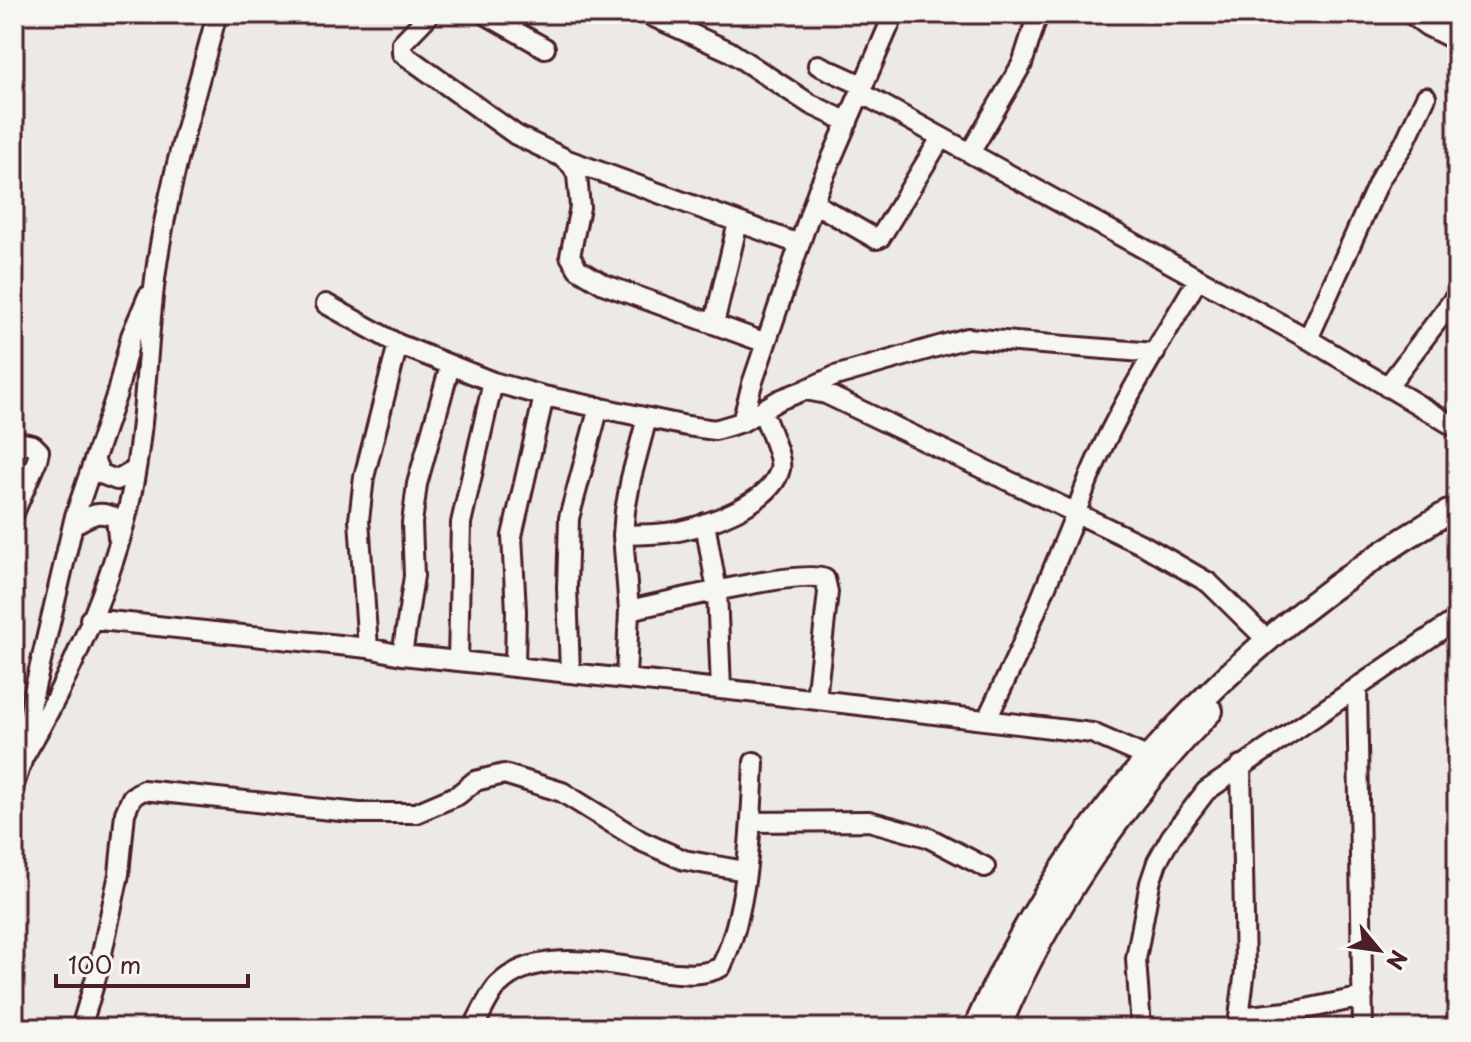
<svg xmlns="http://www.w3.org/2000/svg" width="1471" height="1042" font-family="'Playpen Sans',sans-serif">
  <rect width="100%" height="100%" fill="#ece9e6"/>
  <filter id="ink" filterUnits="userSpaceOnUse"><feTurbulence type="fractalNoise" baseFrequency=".0125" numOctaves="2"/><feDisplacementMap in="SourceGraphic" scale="16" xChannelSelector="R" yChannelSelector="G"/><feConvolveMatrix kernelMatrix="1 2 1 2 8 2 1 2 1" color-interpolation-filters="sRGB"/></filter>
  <g filter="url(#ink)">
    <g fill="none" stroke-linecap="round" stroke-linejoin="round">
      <g stroke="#4a1f2b" stroke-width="24">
        <path id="minor" d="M430,14L402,43V53L516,135L564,158L572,166L577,175L580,207L570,256L578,269L603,284L766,343
          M485,14L545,48
          M647,14L729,51L810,104L848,122
          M1411,14L1427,26L1457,41
          M818,65L864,86
          M861,93L1308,339L1457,428
          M970,153L1022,64L1038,14
          M565,159L799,244
          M814,203L876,239L880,238L941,138
          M1198,279C1154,354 1103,430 1076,513L1145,546L1209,583L1267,640
          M326,304L398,344L493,382L544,396L687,426L715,430L742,422L779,400L805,390L826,394L1076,513L1021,647L987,719
          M714,324L738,222
          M1308,339L1381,177L1404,144L1426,97
          M1387,387L1457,295
          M805,390L835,376L967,338L1155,353
          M742,422L752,384L818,190L894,14
          M14,441L33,445L39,451L37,460L14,513
          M94,460L101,474L117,480L135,470
          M705,523L717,591L721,689
          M73,525C90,516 97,509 116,518L118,537
          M623,535C640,534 656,535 673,532C704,527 772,503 780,469C783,457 766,423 762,410
          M629,610C662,603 802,568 825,579L828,592L816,699
          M90,619L368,648L402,655L776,695L1092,733L1147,757
          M368,648L359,520L364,477L398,344
          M402,655L414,576L412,523L417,484L450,366
          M458,661L461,523L493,382
          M515,667L516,611L512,536L544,396
          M570,673L567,588L569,518L599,407
          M626,678L629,610L623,535L625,511L631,478L647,418
          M1357,687L1363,1028
          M23,758C68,682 113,582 131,496C146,424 146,351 155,279C166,190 194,101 217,14
          M14,785L23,758L32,700L75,516L117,393L131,336L148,296
          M751,822L869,821L927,837L985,867
          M1239,1017L1296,1011L1363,997
          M81,1028L99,967L119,874L125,813L132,797L143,790L359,813H416L458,795L475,781L504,774L562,792L641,841L684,860L745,871
          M473,1028C481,1014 488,996 498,985C539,944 615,967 666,972C686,974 703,976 721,967C749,910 751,825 754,762
          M1141,1028L1136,959L1150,883L1157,862L1171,837L1206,791L1457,619
          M1240,1028L1239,1017L1245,970L1241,765"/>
      </g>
      <g stroke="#4a1f2b" stroke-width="28">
        <path id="major" d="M975,1028C1071,807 1249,626 1457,507
          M999,1028C1043,918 1128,795 1211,711"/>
      </g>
      <use href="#minor" stroke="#f6f6f2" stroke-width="18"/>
      <use href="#major" stroke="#f6f6f2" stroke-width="22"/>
    </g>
  </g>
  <rect width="1471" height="1042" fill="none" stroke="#f6f6f2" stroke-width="48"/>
  <rect x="24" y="24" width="1423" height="994" fill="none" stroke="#4a1f2b" stroke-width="3" filter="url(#ink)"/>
  <g transform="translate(1379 950) rotate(119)" stroke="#f6f6f2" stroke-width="6" paint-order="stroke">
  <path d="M0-6L14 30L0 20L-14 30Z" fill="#4a1f2b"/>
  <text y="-12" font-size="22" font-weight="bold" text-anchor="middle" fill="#4a1f2b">N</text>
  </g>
  <path d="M56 974v12h192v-12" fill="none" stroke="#4a1f2b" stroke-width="4"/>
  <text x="68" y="974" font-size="24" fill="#4a1f2b" stroke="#f6f6f2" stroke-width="6" paint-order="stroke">100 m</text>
</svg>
